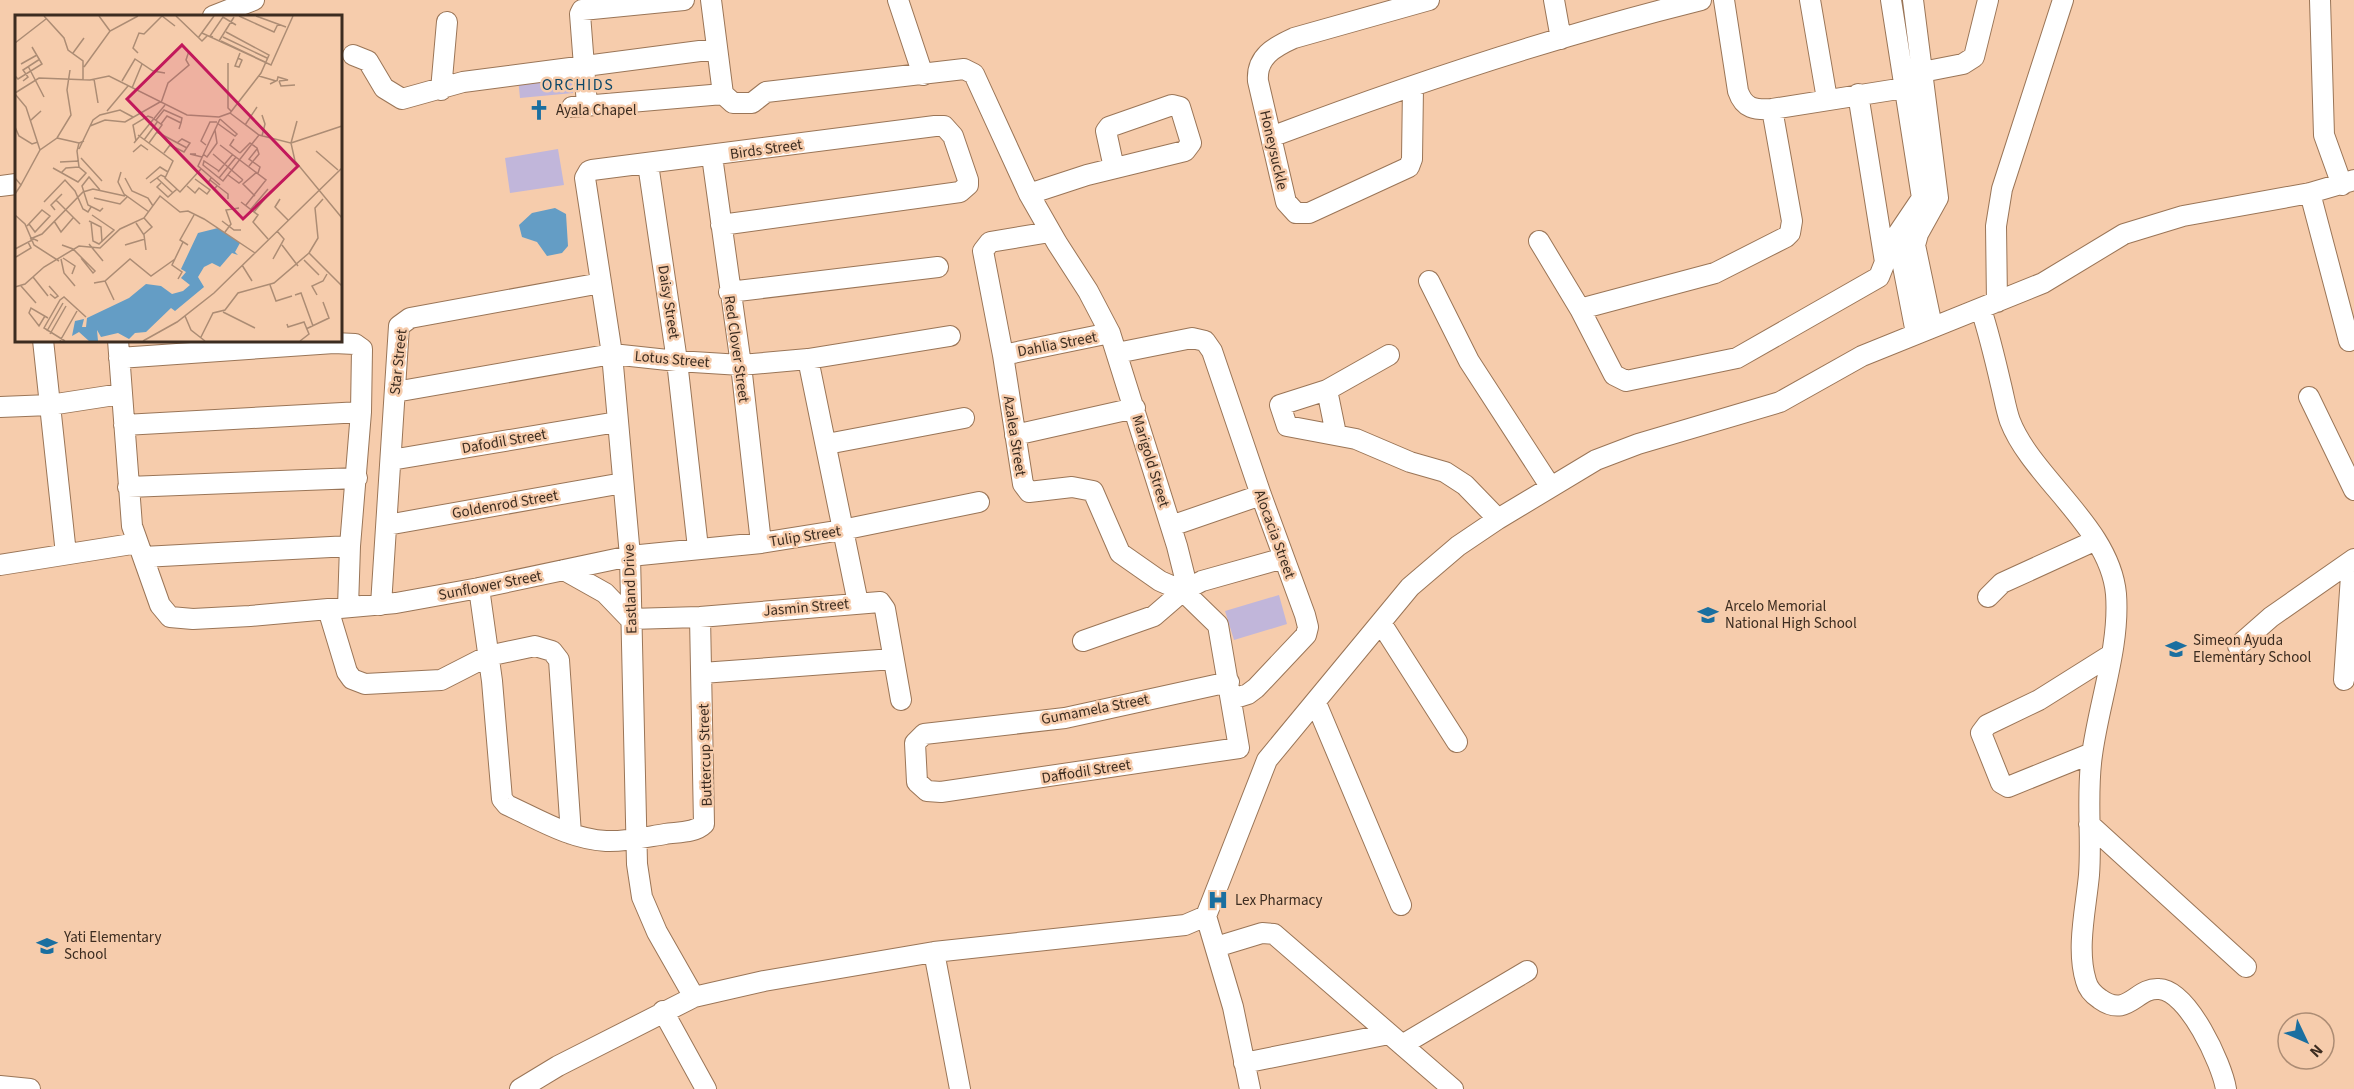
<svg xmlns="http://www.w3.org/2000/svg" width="2354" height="1089" font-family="'Source Sans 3',sans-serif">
  <rect width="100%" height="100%" fill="#f6ccac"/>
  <path fill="#c1b6da" d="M571,72L573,93L520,98L518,78Z
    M558,149L564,185L510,193L505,158Z
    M1279,595L1287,624L1234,640L1225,611Z"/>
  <path fill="#649dc5" d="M555,208L566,214L568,246L562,253L547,256L537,242L522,237L519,225L532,213Z"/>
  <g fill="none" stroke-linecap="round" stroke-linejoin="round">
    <g stroke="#9a7557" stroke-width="22">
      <path id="minor" d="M711,0L723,94L733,103H752L766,92L964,69L974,74L1029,194L1057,243L1088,291L1110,333L1177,546L1185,578L1183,591
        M898,0L923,75
        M1554,0L1561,39
        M1724,0L1738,91C1744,109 1755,110 1772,109L1917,86
        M1810,0L1827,99
        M1891,0L1922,198L1897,235L1916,333
        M1913,0L1938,198L1918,234L1915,245L1932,326
        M2320,0L2324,135L2342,185
        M213,16L254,0
        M353,55L368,61L384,88L402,99L463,82L715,49
        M1912,74L1963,64L1974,57L1988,0
        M1413,87L1412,159L1409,167L1309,213H1296L1286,202L1258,81C1256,57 1274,47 1294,38L1429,0
        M441,90L447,22
        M587,105L580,14L582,10L684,0
        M572,107L723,94
        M1271,137C1411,84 1556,36 1701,0
        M712,156L741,365L761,543
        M648,164L677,361L698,548
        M0,186L16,184
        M2310,193L2349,341
        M1029,194L1087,175L1185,151L1191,143L1180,107L1172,105L1109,127L1106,131L1114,168
        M1050,232L990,242L983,251L1003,355L1023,484L1029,492L1072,487L1093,491L1120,553L1160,581L1183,591L1218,625L1239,748
        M1539,241L1580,309L1715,273L1786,237L1790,233L1792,221L1772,109
        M1429,281L1469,361L1550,486
        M729,292L938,267
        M1997,302L1996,226L2002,189L2063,0
        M1580,309L1614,375L1626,381L1737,358L1879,277L1885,262L1858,94
        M1981,309C1989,334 1995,359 2001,385C2004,397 2006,410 2010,421C2032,478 2110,527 2116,594C2120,647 2099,702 2092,755C2086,795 2092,835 2089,875C2086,908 2076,949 2086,981C2088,989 2094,995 2100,999C2128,1019 2136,987 2159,989C2188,990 2222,1064 2226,1089
        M43,340L66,554
        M118,340L132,526L160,605L170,617L193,619L250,616L396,603L479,588L630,556L761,543L842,530L979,502
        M1117,353L1192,338L1205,341L1212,351L1261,495L1305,615L1308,627L1306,635L1256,688L1248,694L1232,699
        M1003,355L1110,333
        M1389,355L1327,390L1280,405L1287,426L1356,439L1410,462L1445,472L1465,485L1498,519
        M119,358L334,343L355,344L362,349L361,412L350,546L348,607
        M808,359L858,603
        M1327,390L1336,434
        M395,392L612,354L677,361L741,365L808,359L950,336
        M2309,397L2354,490
        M0,407L50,405L121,394
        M124,425L361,412
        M1015,435L1135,408
        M827,444L964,418
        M391,460L617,422
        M128,487L357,478
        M387,525L623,483
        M1171,526L1261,495
        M143,557L350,546
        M0,565L138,543
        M564,570L605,593L630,619L700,617L880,602L885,609L901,700
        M479,588L492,681L502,799L507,805C538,819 570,839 606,841C625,842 646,837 665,834C678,832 695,833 704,824L700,617
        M1988,597L2002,583L2094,541
        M381,605L399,326L410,318L601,283
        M328,609L347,672L352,679L365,684L441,680L488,656L535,646L552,651L559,660L571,834
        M1381,623L1457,742
        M1083,641L1154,616L1183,591L1202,581L1284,558
        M2238,646L2271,617L2354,559
        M702,673L893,659
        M2344,680L2352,561
        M1229,682L1065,718L924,734L915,743L917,782L927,791L941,792L1239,748
        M1316,703L1401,905
        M2092,753L2008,787L2001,783L1981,733L1987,725L2039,700L2109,656
        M2089,824L2246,967
        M1216,947L1262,933L1274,934L1453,1089
        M934,952L960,1089
        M694,997L657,932L642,897L637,864L630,556L612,354L585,178L589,171L592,170L935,126H944L953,136L968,180V185L960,192L721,225
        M663,1011L706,1089
        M1402,1045L1527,971
        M1244,1063L1389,1034
        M0,1086L30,1089
        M520,1089L558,1066L694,997L764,981L934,952L1185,925L1206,916
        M1250,1089L1233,1007L1206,916L1267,760L1410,587L1458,546L1498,519L1596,460L1638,444L1780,402L1862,356L2043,283L2124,234L2183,216L2310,193L2354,180"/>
    </g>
    <use href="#minor" stroke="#fff" stroke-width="20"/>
  </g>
  <defs>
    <g id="church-bare" transform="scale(1.62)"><path d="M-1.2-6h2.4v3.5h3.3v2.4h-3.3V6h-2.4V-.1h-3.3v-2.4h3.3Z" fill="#1a6fa0" stroke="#f6ccac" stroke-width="2.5" paint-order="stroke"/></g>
    <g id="school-bare" transform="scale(1.62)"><path d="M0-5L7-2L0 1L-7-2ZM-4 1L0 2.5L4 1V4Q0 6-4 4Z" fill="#1a6fa0" stroke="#f6ccac" stroke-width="2.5" paint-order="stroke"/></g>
    <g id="hospital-bare" transform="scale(1.62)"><path d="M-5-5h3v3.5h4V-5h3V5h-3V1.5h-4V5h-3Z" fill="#1a6fa0" stroke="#f6ccac" stroke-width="2.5" paint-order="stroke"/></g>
  </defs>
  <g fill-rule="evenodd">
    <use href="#church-bare" x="539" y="110"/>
    <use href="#school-bare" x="1708" y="615"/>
    <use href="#school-bare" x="2176" y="649"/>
    <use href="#hospital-bare" x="1218" y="900"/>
    <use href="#school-bare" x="47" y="946"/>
  </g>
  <g text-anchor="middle" stroke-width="5" stroke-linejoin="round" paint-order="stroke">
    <g font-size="15" fill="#3c2c20" stroke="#f6ccac" text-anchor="start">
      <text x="556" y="115">Ayala Chapel</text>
      <text x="1725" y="611">Arcelo Memorial<tspan x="1725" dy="17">National High School</tspan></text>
      <text x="2193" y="645">Simeon Ayuda<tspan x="2193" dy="17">Elementary School</tspan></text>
      <text x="1235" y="905">Lex Pharmacy</text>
      <text x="64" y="942">Yati Elementary<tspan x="64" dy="17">School</tspan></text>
    </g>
    <g font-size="15" fill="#3c2c20" stroke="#f6ccac">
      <text transform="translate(766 149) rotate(-8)" y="5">Birds Street</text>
      <text transform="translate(1274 150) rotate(77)" y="5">Honeysuckle</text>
      <text transform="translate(669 302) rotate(81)" y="5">Daisy Street</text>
      <text transform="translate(1057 344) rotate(-11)" y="5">Dahlia Street</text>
      <text transform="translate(737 349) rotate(82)" y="5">Red Clover Street</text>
      <text transform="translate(672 359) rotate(5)" y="5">Lotus Street</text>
      <text transform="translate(398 362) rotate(-84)" y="5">Star Street</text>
      <text transform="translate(1015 436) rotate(81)" y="5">Azalea Street</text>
      <text transform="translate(504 441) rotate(-10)" y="5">Dafodil Street</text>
      <text transform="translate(1151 461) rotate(73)" y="5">Marigold Street</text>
      <text transform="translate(505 504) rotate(-10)" y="5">Goldenrod Street</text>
      <text transform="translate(1275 534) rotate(70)" y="5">Alocacia Street</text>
      <text transform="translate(805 536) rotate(-9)" y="5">Tulip Street</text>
      <text transform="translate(490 585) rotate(-11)" y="5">Sunflower Street</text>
      <text transform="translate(630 589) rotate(-92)" y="5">Eastland Drive</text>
      <text transform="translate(806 607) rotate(-5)" y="5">Jasmin Street</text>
      <text transform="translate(1095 709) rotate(-11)" y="5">Gumamela Street</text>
      <text transform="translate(705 755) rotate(-92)" y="5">Buttercup Street</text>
      <text transform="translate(1086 771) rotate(-9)" y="5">Daffodil Street</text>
    </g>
    <g font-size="16" letter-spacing="1.5" fill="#0c4768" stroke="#f6ccac">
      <text x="578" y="90">ORCHIDS</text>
    </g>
  </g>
  <g transform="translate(15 15)">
    <rect width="327" height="327" fill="#f6ccac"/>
    <path d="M203,213L225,228L220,237L223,240L217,238L205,252L197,248L189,252L183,262L189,272L160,296L156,293L131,317L120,318L114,324L103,318L86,322L82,315L83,326H74L64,317L57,321L60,306L69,304L67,312H71L72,303L114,283L131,269L146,271L157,279L168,276L175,270L166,263L171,257L166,254L183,218Z" fill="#649dc5"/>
    <path fill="none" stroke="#ac8c74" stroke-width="1.5" d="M29,1L49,23L53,35L68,46V65M84,1L95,16M161,1L187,26L192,21M224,1L259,17L263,9M241,1L271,12M187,18L256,50L278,1M198,22L195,21L208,2L221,10M208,22L252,43M183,23L199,1M204,26L219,2M206,26L250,47M0,28L31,4M58,38L69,23M123,38L118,33L124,18L129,19L147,1L160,11M223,43L227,45L224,52L220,51L225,38M213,48V93L216,96M6,49L22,40M13,51L29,82M69,52L95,16L123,1M0,61L3,64L27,49L17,32M244,61L261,66L255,69M79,64L83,88M8,66L13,62L8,55L25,44M107,66L120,44L138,56L150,58M262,66L263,62L273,65L264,66M264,66L266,71L280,70M117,73L127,49M0,78L24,63L75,65L94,61L172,100L204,102L215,98L246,58L254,40L211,17M0,79L11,92L25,135M146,88L153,68L174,50L171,45L174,36M92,96L113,71M215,98L244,120L276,128L280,146L327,203M205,104L183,151L205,170M141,105L149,95L167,103L166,108M15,106L26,96L17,104M202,108L220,121L222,119L205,104M146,109L152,101L166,108L164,114M230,110L242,92M75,111L90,105L110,107L145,87M0,112L4,121L17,129L23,127M142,117L172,133M123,120L158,146L150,163L165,177L186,154M247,121L250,109L247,100M42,123L64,128M219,124L215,130L225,138M129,125L143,106M121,126L118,110L133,101L138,103M119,128L150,90M134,128L147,110L139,104M276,128L327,111M276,128L282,106M191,130L186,126L195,107H202M205,130L251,165L231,190M64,134L78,105L85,100L105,95L118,102M242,134L234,144L245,152L243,158M301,136L323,155M118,137L126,130L133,135M149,138L155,130L169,137L175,128L167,124L162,128M225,138L235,128L242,133L244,139L234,151M181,139H175L187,142M188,139L192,142L202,128L200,115M198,139L228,165M66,143L87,166M45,147L64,146M38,153L63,167L71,158L64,152L62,136L64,128L69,126M204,156L189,146L188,150L208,166L244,120M106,157L103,167L109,179L134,197M203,157L218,139M46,158L51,153L64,152M213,160L224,168L228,165M0,163L6,170L0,179M110,163L117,176L133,183L138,191M142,163L158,178M196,163L193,168L199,174L202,171M204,163L221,142M131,164L145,152L153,157M195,165L213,179V184M135,168L146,160L150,162M146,168L142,172L153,182L162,174M6,170L25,135L42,123L56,100L52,75L55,55M172,171L180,178L184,173L192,179L195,175L180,164M85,175L74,162L67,171L73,190L85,196L88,193M240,181L228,169L242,157M79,183L105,189L112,182M265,184L260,192L273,205M308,184L300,193L303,223L294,238L327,271M41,185L65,209M29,187L50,165L60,176L68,194L73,197L76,192M226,187L243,200L238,207L253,224M236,194L253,174M40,195L36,190L47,179M239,197L256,176M0,200L10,209L19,230L44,246M39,206L46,217L58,203M74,206L86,212L87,227M207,206L219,215H226M76,207L78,226L84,229L99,215L77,200M121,208L129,220L131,235M12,211L27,195L35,201L20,217L14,209M210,217L216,209L211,195L224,193M129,219L137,212L129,203M15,224L27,219L68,177L78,174L110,181M74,229L88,246M47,230L58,234L80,256L78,258L66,243M110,230L130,224M173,230L165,225L179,200M267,230L283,251M0,234L19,224L23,226M1,242L16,233L13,227M48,243L60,251L57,259M46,244L49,258L60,271M258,244L269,224L262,216M289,245L304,260M227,250L237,266M18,262L33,281M163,264L167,257L157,250L168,227M90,266L99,285M79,268L90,266L115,244L136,261L160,244M255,270L261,286L277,281M6,271L21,288M34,271L43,281L40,283L35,279M0,272L10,269L29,252L64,231L85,233L105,214L129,203L145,181L165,197L173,196L189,204L240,238M280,280L286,278L298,311M302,280L297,271L308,266L312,259M208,297L240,313M30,301L24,311L14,298L16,293L33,303M170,301L176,315L190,326M272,309L273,312L289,307L294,319L285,326M291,314L314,303L308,287M32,316L48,288M35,319L51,291M186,322L198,298L210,295L223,278L259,268L294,238M45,326L62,296M50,326L29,313L45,285L49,282L71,302M128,326L162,307L199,278L327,153"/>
    <path fill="#c2185b" fill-opacity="0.15" stroke="#c2185b" stroke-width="3" d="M167,30L283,151L228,204L112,84Z"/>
    <rect width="327" height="327" fill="none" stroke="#3c2c20" stroke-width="3"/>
  </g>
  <g transform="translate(2306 1041) rotate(134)"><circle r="28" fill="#f6ccac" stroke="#ac8c74" stroke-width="1.5"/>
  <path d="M0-4.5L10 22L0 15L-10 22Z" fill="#1a6fa0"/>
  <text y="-9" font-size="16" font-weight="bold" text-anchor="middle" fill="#3c2c20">N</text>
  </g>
</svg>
